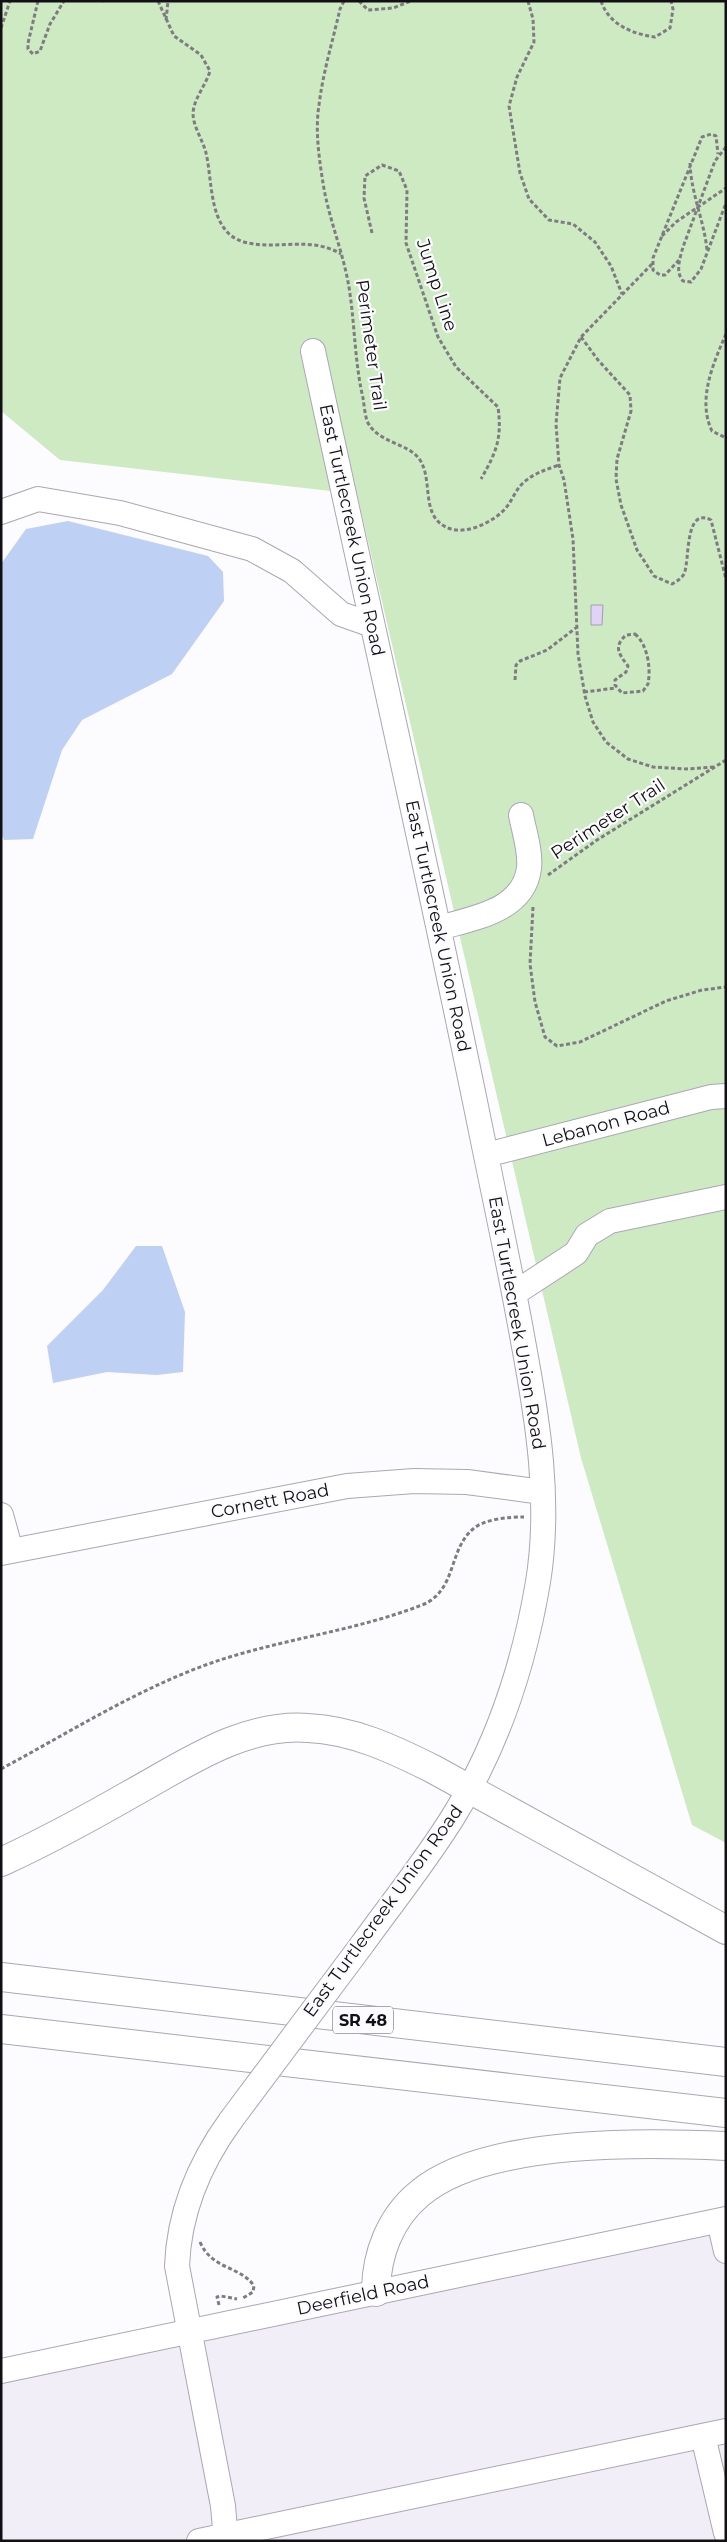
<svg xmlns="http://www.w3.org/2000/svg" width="727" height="2542" font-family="Montserrat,sans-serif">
  <rect width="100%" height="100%" fill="#fcfbfe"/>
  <path fill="#f1eef7" d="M726,2221V2541H1V2372Z"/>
  <path fill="#cdeac3" d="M1,1H726V1843L692,1825L581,1458L357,494L60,460L1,411Z"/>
  <path fill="#bed0f4" d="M68,521L208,556L223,572L224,601L172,674L82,720L62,750L33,839L4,840L1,833V564L26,529Z
    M136,1246H162L185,1312L183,1372L157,1375L107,1372L53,1383L47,1346L103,1290Z"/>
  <path fill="#e1d2f8" stroke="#a49fad" d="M591,605H603L602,625H591Z"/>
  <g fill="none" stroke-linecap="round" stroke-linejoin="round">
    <g stroke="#aca6b5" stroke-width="26">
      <path id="minor" d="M313,351C369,613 429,874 482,1136C496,1205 511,1273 523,1341C538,1421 551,1502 538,1582C524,1665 498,1745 453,1817C425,1862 392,1903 361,1946
        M1,512L38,499L120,513L252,549L292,571L341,614L372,625
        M439,928C473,918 524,911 529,868C531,852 524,831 521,815
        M486,1155L711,1097L726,1096
        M515,1293L576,1253L587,1235L610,1221L726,1197
        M1,1515L11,1551
        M1,1553L347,1486L414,1481L467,1482L542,1492
        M719,2221L726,2251
        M1,2371L726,2219
        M703,2436L726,2533
        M199,2541L726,2431
        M226,2541L223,2506L177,2266C179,2212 199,2164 231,2120"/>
    </g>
    <g stroke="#aca6b5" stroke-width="30">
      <path id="highway" d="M1,1862C45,1842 87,1819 129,1795C184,1765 242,1723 308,1728C353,1730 393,1749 433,1769L726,1930
        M1,1977L726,2062
        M1,2029L726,2113
        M376,2292C376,2255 390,2218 419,2194C483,2139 644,2142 726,2146"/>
    </g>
    <path stroke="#7e7c80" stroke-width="3" stroke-dasharray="4 2.5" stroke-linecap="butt" d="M38,1L28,43V49L33,54L40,51L50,24L64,1
      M102,1H103
      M158,1L174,36L201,55L210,71C206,85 194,98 193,113C193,127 203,140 206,153C213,182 208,232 244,242C275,251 309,235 341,254
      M344,1L340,9C333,40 323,72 319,105C315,130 319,158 323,183C329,221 345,256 350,294C355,329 355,364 363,398C364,405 365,414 367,421C378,444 408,442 420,460C434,482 419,519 451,529C468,534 493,522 505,509C512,501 515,491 522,484C532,474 545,470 559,465
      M359,1L368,10L393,8L411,1
      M528,1L533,19L534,42L517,77L509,106L520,173L529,199L549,220L573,224L595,242L611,266L622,294
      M601,1C609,25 633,34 655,37L670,28L673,9L671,1
      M166,20L168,1
      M1,28L10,1
      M726,147L715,161L683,247C680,258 675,272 683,281L691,282L701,269L726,203
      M690,163C691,194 704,220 707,250
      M372,233L364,198L365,176L382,165L399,171L407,190L406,243L438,337L456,367L498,407C502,438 497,451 481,479
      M662,236L676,222L726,188
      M679,260L665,275H660L653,270V258L702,137L711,134L716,136L718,154
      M652,264L581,337L560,378L556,424L559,465L564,480L573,539L578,654L585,696L593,722L606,742L628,759L653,767L686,769L715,767
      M726,334C713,364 697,400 712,431L726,438
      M581,337L598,360L630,395L631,411L617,459L616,479L621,505L637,550L654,576L672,584C677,581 681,579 684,574C690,561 684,506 711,520L726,579
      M635,634C648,645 651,669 648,684L643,691L622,693L615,685V680L626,672L628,666C619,654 613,647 626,635Z
      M515,680L516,665L520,661L547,650L577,627
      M584,692L616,688
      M548,875L597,840L726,760
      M533,907L530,964L535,1002L545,1037L557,1046L580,1042L666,1001L702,990L726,987
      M1,1769C70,1732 139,1688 214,1662C282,1639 355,1631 422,1605C457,1591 448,1550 473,1529C484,1519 509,1517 524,1517
      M200,2242C212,2270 241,2266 254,2286L253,2292L243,2298
      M219,2305L217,2297L221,2296L237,2299"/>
    <use href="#minor" stroke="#fff" stroke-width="24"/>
    <use href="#highway" stroke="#fff" stroke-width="28"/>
    <g stroke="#aca6b5" stroke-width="26" stroke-linecap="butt">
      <path id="minor-bridge" d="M231,2120L361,1946"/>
    </g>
    <use href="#minor-bridge" stroke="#fff" stroke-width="24"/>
  </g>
  <g text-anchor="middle" stroke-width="4.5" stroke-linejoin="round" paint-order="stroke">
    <rect fill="#fcfbfe" stroke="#58565b" stroke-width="1" x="333" y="2006.5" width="60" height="27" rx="4"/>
    <g font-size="16" font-weight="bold" fill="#121015">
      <text x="363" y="2026">SR 48</text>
    </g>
    <g font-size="18" fill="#121015" stroke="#fcfbfe">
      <text transform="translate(437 285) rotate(72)" y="6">Jump Line</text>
      <text transform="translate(371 345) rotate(82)" y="6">Perimeter Trail</text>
      <text transform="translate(352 530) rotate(78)" y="6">East Turtlecreek Union Road</text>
      <text transform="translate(608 819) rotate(-33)" y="6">Perimeter Trail</text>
      <text transform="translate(438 926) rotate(78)" y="6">East Turtlecreek Union Road</text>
      <text transform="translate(606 1124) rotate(-15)" y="6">Lebanon Road</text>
      <text transform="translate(517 1323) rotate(80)" y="6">East Turtlecreek Union Road</text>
      <text transform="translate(270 1501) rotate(-11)" y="6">Cornett Road</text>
      <text transform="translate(383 1911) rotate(-54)" y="6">East Turtlecreek Union Road</text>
      <text transform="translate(363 2295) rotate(-12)" y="6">Deerfield Road</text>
    </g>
  </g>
  <rect width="727" height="2542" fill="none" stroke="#121015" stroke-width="5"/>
</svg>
